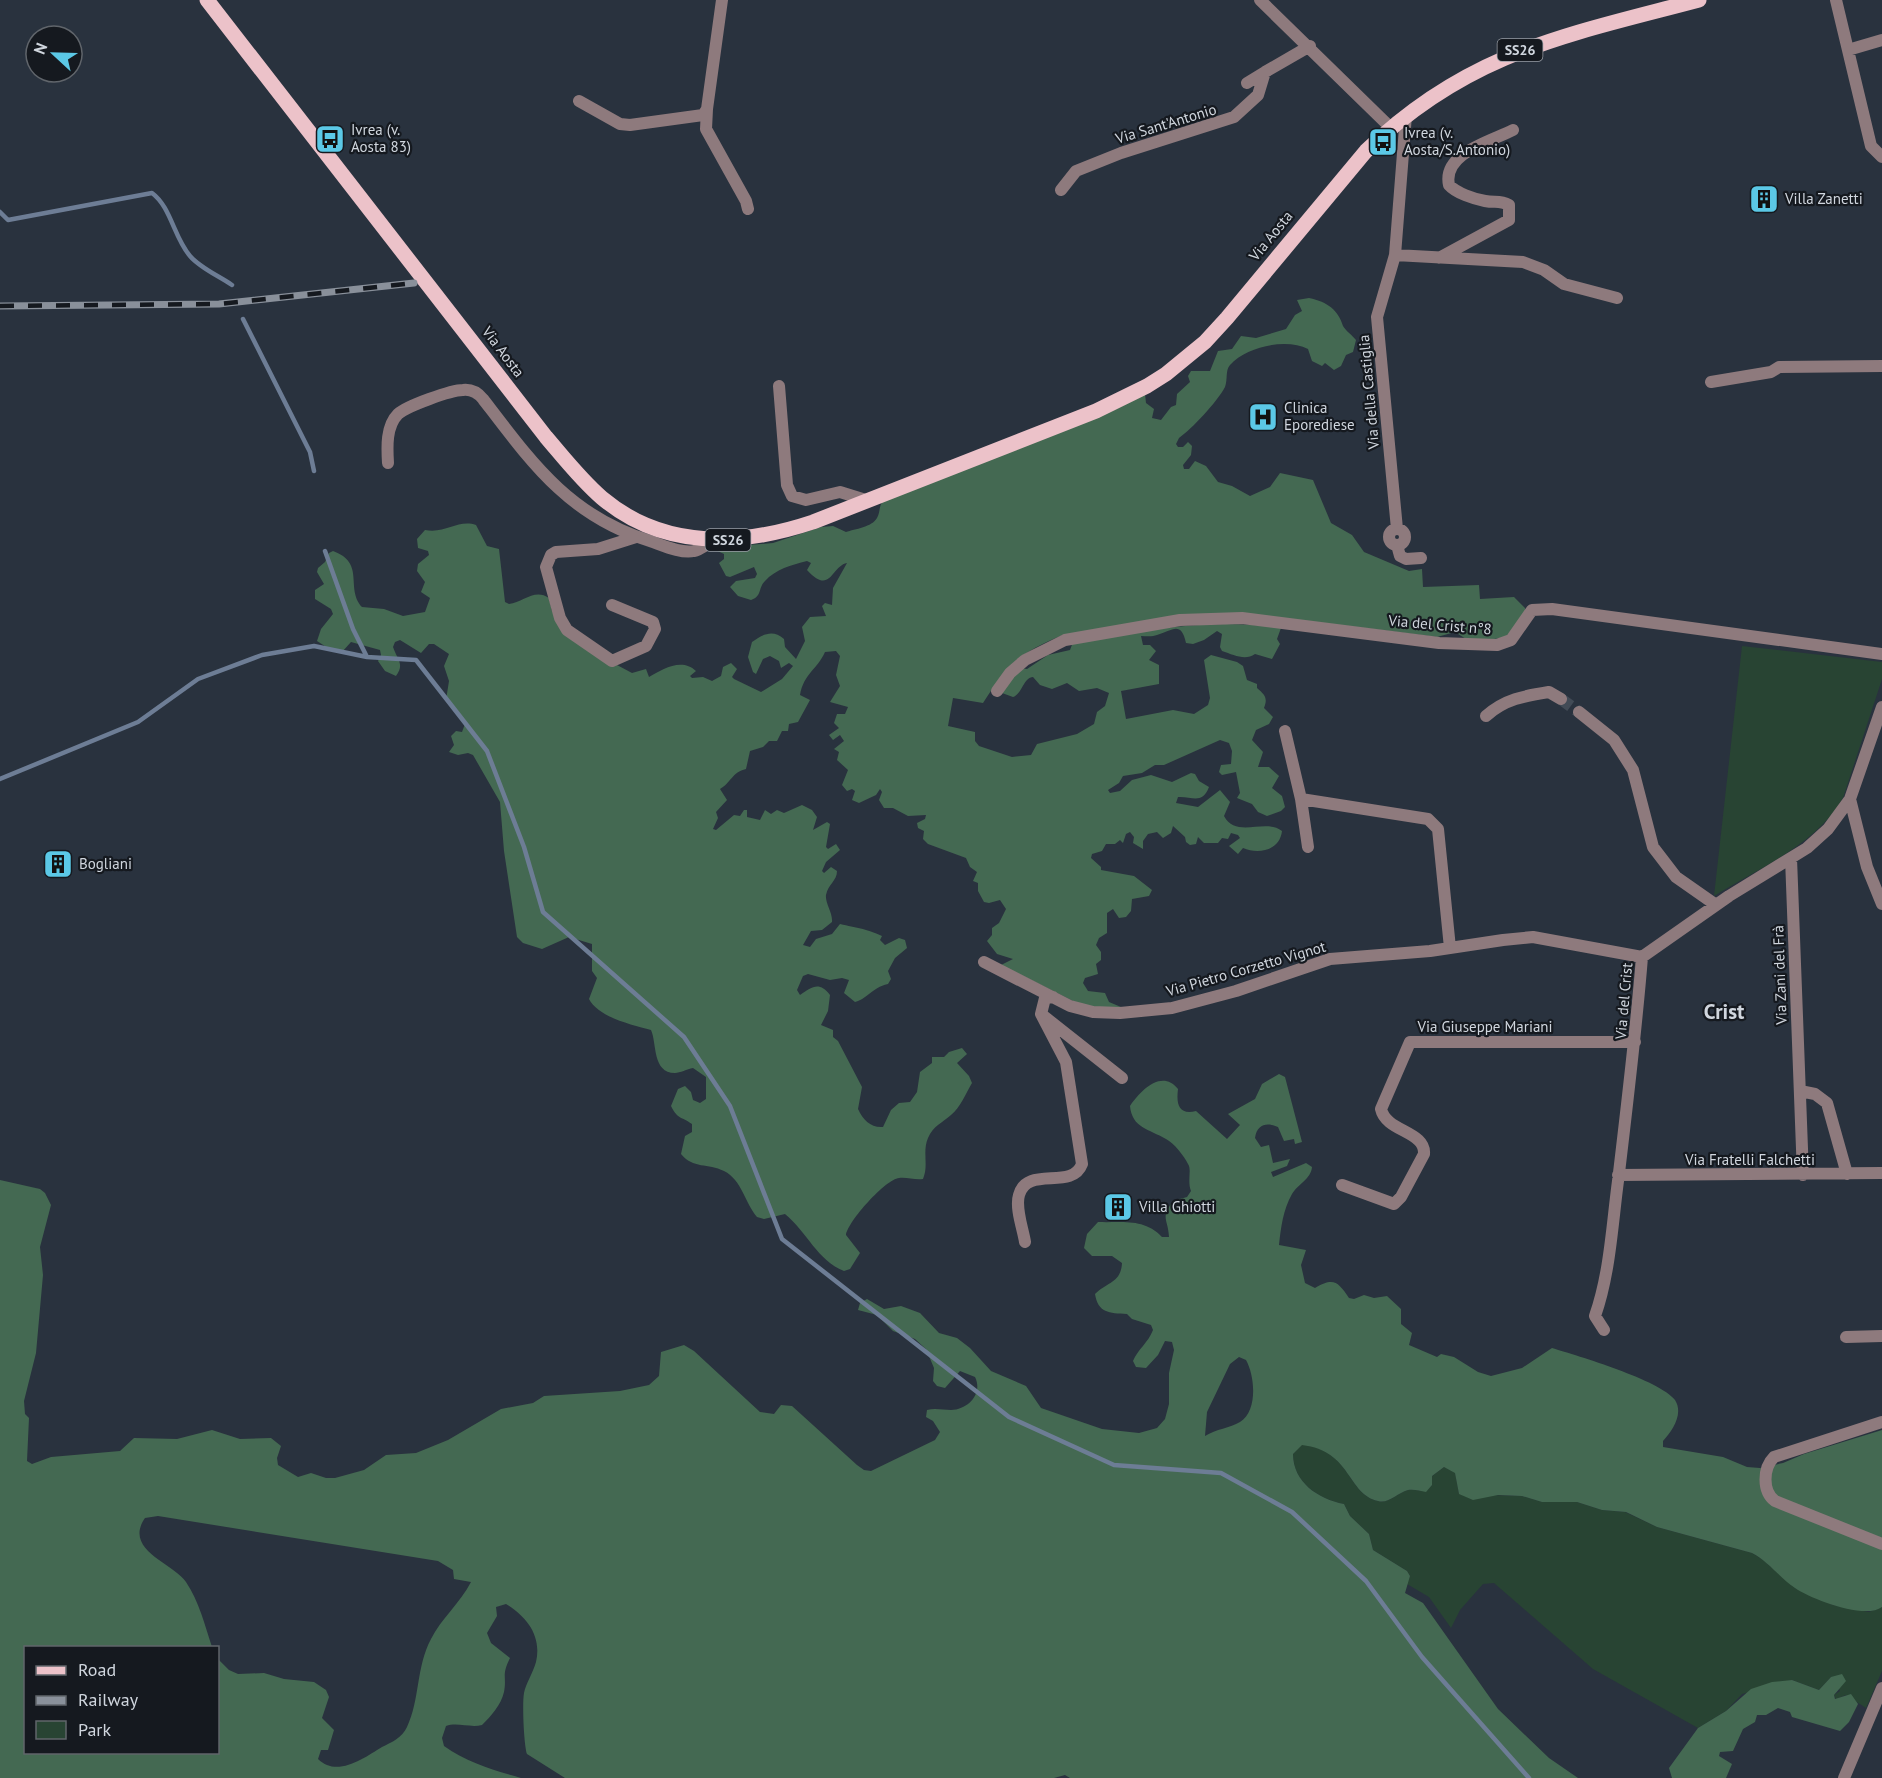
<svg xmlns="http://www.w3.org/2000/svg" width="1882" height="1778" font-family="'PT Sans',sans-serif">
  <rect width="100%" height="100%" fill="#29323e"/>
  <path fill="#284433" d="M1742,646L1882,662V679L1843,798C1816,845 1759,868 1714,896Z
    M1302,1444C1352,1451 1347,1494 1378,1501C1389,1504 1397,1493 1408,1490C1414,1489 1420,1491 1426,1491L1432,1485V1476L1444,1467L1455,1472L1459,1494L1522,1496L1542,1502H1577L1602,1510L1625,1512L1657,1527L1752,1553L1762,1559L1794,1587L1833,1605L1869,1612L1882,1607V1671L1866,1708L1846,1695L1836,1699L1834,1695L1840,1691L1831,1677L1819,1690L1792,1680L1742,1694L1726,1711L1698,1728L1593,1669L1494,1583L1483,1584L1460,1610L1451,1628L1429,1597L1407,1584L1410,1576L1407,1571L1373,1550L1369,1534L1350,1516L1344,1504C1318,1499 1293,1482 1293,1454Z"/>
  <path fill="#446952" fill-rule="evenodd" d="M1309,298C1328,302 1338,310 1343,326C1345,330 1353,336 1356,340L1353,352L1346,355L1341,366L1334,370L1325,363L1322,366L1312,361L1308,349C1287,338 1247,346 1230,365C1225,371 1228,379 1225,387C1217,402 1192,429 1179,438L1176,444L1178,447H1183L1188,442L1192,446L1191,455L1183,465L1184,469H1189L1195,461L1206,466L1218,482L1232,486L1250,496L1270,487L1280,473L1313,480L1331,523L1352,535L1364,552L1409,571L1422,569L1423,587L1479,585L1480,599L1514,597L1525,608L1526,612L1506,637L1488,640L1466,639L1455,632L1437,637L1241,613L1063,635C1017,654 1007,665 983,703L953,698L948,726L975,732V741L979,746L1012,757L1031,755L1037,744L1077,734L1094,724L1097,712L1105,706L1109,693L1097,688L1079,691L1067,683L1052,689L1040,685L1033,677C1023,678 1023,693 1013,697L1002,693L1020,668L1027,669L1048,655L1070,650L1073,642C1144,631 1208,617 1281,628L1277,639L1280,644L1272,659L1255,654C1245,661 1234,655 1222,651L1220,647L1222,634L1217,631L1204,640L1193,644L1186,643C1181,620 1172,631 1157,635C1152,637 1146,636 1141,636L1143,645H1150L1156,651L1149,660L1159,665V684L1121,691L1126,719L1173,710L1194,714L1208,705L1210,698L1204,660L1211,655L1237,662L1243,666L1247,680L1257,684V688C1265,695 1268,698 1264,708L1273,717L1269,724L1256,730L1252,740L1263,752L1258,767H1269L1279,776L1272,788L1282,796L1285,807L1281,811L1267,816L1258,812L1252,804L1237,798L1240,793L1236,772L1222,775L1219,772L1221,765L1231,764L1232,751L1229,743L1220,740L1164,765H1155L1142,773L1123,776L1119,783L1108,790L1110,793L1120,791L1132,780L1151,775L1172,782L1191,773L1195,774L1199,781L1209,787C1202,805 1192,796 1178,797L1176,803L1198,807L1220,790L1230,802L1224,816C1236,839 1265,818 1282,831C1280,850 1259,855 1243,848L1238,854L1229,846L1240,838L1238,835L1231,833L1228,839L1222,838L1218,843H1204L1198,837L1196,844L1190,845L1186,842L1185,837L1173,826L1171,833L1163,838L1157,832L1148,834L1143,841V849L1133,843L1134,837L1130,832L1126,834L1123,843L1120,840L1115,844H1106L1102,851L1092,854L1091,858L1101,867V870L1134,876L1152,890L1149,896L1132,899L1131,911L1126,917L1119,918L1113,909L1107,913V933L1099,938L1096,945L1101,952V960L1096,964L1098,974L1085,978L1083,983L1088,991L1105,993L1109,1002L1121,1007L1093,1011L1001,965L1013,959L997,954L987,941L992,935V928L999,923L1006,909L1000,900L989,903L984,902L978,891V883L973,881L977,872L970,867L966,858L928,844L923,839L924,831L918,828L917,823L925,819L926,815L908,816L893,808H884L879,800L882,792L880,789L876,795L859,803L852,800L855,791L852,789L847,791L842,785L848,770L837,760L839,752L834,749L844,741L840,735L833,740L829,735L839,728L834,723L837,714H845L848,707L830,702L840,686L836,675L840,656L836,651L825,652C817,670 804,673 800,695L810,700L798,722L789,724L788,731H782L777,741H769L763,747L750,751L746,769C732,772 731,783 720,789L727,800L716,812L718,818L713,829L716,830L734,815L740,816L744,810H747V817L760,820L765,810L771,814L777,810L784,813L802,805L812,810L817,817L813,830L827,822L830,824L826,847L828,849L836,844L840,850L826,862L822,871L824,873L831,867L837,871C837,881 828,884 826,895C825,903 833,913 832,922L822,930L811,931L803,945L810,947L816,939L832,934L840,924C857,928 864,928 882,936L880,940L885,945L899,938L905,940L907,948L895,958L888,971L891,979L888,984C871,988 869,998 855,1002L844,993L849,980L842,978L830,980L808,974L803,976L797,990L800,995C812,987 819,981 830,995L828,1011L821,1025L833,1030V1037L838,1041L862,1087L858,1109C863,1120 871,1128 883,1127L891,1110L899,1103L910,1102L917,1092L920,1072L932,1063V1057H944L949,1052L962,1048L967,1054L957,1063L969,1076L972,1083C966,1093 960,1108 951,1115C942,1123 933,1126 928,1138C922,1152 929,1165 923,1179C914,1180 907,1177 899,1178C886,1179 848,1221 846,1235L860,1253L850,1269L844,1271C817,1260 807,1232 785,1214L764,1219L757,1217C745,1203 742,1180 724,1171C708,1163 693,1169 681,1154L685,1136L692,1132V1124C681,1116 678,1120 671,1106L678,1089L685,1086L691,1092L693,1100L700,1103L706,1099V1077L693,1068C687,1069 680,1073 675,1073C652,1073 657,1043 651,1030C632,1025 598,1017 589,999L597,978L592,971V944L569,937L542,949L523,943L517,937L504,851L500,802L473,755L468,753L458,755L449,752L454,745L451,736L456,731L462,732L465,724L461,715L446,700L449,681L444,666L449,654L434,644H429L421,653L400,640L395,642L393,647C397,659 405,664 396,676L385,671L378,661L381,655L380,650L351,642L342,652L331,650L317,641L321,629L333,614L331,609L315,599V590L324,584L317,572L318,568L325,562L329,553L333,551C366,563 345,588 362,607L384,609L403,616L425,612L430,598L421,592L425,582L417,571L418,564L429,555L428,551L418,548L417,539L425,530C446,534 458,519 476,525L487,546L499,549L505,602L509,604C523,602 535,588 549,598L552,611L617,665L632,673L646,669L649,677C662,670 681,657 696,671L690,676L692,678L703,677L712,681L721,676L723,667L731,663L737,669L732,677L734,679L761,692L782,679L793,666L789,663L781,668L779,661L770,656L763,659L756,674L753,672L748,657L752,642C763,634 773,629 784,639L785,647L796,659L805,641L802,627L810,617L826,616L822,606L825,603L832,605L833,588L847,563C831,566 831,596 807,570L811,563L807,561C791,565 776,569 765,581C758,588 762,597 751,600L738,596L730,587L736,581L755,578L757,574L754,567L730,577L726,576L719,563L724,559V554L711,548L773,543L821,527L833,526L846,532C855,529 872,527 877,518C881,511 878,506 884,500L1145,394L1146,403L1154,409L1152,418L1161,420L1171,407L1176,405L1177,394L1190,382L1188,376L1191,371H1210L1218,351L1232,349L1241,336L1256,338L1286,329L1295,315L1302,311L1297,300Z
    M1279,1074L1285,1077L1302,1142L1295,1144L1294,1139L1284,1141L1278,1127C1267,1122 1257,1124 1255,1138L1261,1147L1269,1145L1273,1163L1290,1159L1287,1166L1271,1172L1273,1177L1306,1163L1312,1167C1311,1179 1298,1184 1292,1194C1283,1210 1281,1227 1279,1245L1306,1250L1301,1265L1305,1283L1315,1288C1334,1277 1338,1282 1349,1298L1354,1299L1364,1295L1374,1298L1387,1296L1401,1309V1324L1412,1333L1409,1345L1437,1357L1441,1354L1454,1357L1478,1372L1491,1376L1522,1368L1552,1348C1578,1356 1660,1380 1675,1400C1684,1414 1672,1431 1663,1441V1447L1723,1457L1747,1467L1760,1468L1783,1463L1804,1454L1882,1430V1607C1865,1620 1811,1599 1795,1588C1779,1577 1769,1562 1752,1553L1657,1527L1626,1512L1602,1510L1577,1502H1542L1522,1496L1498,1495L1473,1500L1459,1494L1455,1473L1444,1467L1432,1476V1485L1426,1492C1420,1491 1414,1489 1408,1490C1397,1493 1389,1504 1378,1501C1347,1494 1352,1451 1302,1445L1293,1454C1293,1482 1318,1499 1344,1504L1350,1516L1369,1534L1373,1550L1407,1571L1410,1576L1405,1593L1423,1603L1498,1709L1549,1758L1578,1778H1070L1065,1775L1054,1778H565L527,1754C524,1745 522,1704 524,1693C526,1683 533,1673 536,1662C542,1636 527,1617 506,1604L496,1607L497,1616L487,1633L491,1643L510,1658C501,1676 507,1676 504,1692C501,1705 491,1716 482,1725C470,1728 457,1722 446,1726L442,1738L444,1746C468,1763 493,1770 521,1778H0V1180L40,1189L45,1193L51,1205L40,1247L43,1275L36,1353L24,1401L25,1414L29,1418L27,1461L32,1464L51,1457L120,1451L134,1438L177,1439L212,1430L240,1439L271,1438L281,1446L277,1458L278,1465L298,1477L311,1473L326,1478H335L364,1470L386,1455L416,1453L448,1440L501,1409L533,1403L544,1396L620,1391L649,1385L659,1376L661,1352L684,1345L694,1351L760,1412L774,1414L781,1405L792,1406L857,1465L864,1470L871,1471L935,1440L940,1432L933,1421L926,1417L927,1410C935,1408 943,1410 951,1410C969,1409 983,1393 975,1377L960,1371L945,1388L937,1386L933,1381L934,1368L926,1349L915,1339L893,1331L877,1315L858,1310L860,1303L867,1299L884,1309L901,1306L920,1313L939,1333L957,1338L970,1348L991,1371L1026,1386L1041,1408L1102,1429L1139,1433L1157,1428L1165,1419L1169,1404V1373L1174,1350L1172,1342L1165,1341L1158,1355L1146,1368L1136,1367L1133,1361C1138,1349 1148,1343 1153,1330L1151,1325L1132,1319L1127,1314C1109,1313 1098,1313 1095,1294C1107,1282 1121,1283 1122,1263L1112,1256H1092L1084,1248L1087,1234L1098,1222C1122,1223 1144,1218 1162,1237H1169C1168,1218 1160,1219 1173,1201L1187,1197L1191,1191C1187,1181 1192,1169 1188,1164C1184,1156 1174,1143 1166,1139C1149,1129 1132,1128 1130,1106C1141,1090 1162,1069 1178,1089C1176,1105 1179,1115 1196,1111L1227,1139L1240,1125L1228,1114L1255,1099L1262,1084ZM1239,1357L1246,1360C1255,1376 1258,1411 1240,1422C1230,1428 1216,1429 1205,1436L1207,1412L1230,1364ZM158,1516L438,1561L453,1570L454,1579L471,1582C460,1603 441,1619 431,1639C416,1667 420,1700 407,1727C402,1738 392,1742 382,1747C364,1758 337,1778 318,1759L321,1750H328L334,1730L322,1718L329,1697L326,1690L314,1682L284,1679L264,1673L238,1674L229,1670L218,1659V1752H26V1648L212,1647C205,1626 199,1601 186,1582C173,1563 123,1550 145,1518Z
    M1842,1674L1846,1681L1834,1695L1835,1699L1851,1694L1858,1704L1849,1722L1840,1731L1792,1717L1790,1712L1778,1708L1766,1715H1757L1755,1722L1743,1729L1733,1751L1720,1752L1719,1756L1732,1764L1726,1778H1672L1669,1768L1698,1728L1726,1711L1751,1689L1772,1682L1792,1680L1819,1690L1831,1677Z"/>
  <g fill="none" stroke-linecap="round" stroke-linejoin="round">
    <path stroke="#6d7d95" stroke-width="4.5" d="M0,212L8,220L152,193C171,207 174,238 190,256C200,268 219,276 232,285
      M243,319L310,452L314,471
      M325,551L353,629L367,657
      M0,779L138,722L198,679L262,655L314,646L367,657L416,660L487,751L524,847L543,912L684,1037L730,1106L782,1239L1009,1417L1114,1465L1221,1473L1292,1512L1366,1581L1422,1657L1529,1778"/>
    <path stroke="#424b56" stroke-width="12" stroke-dasharray="12 6" stroke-linecap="butt" d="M1561,699L1579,712"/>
    <path stroke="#8e7a7d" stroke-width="12" d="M1260,0L1390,127
      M1836,0L1871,146L1882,157
      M1848,50L1882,40
      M1247,83L1265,72
      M579,101L620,124L630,125L703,115L707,109L722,0
      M707,109L706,129L746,201L748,209
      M1406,115L1395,255L1523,262L1544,270L1564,284L1617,298
      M1061,190L1076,171L1121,153L1234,117L1258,95L1265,72L1310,46
      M1395,255L1377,317L1397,529
      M1439,258L1509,220V205C1500,200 1495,203 1485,201C1474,199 1456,193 1449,185C1442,153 1492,141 1513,130
      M1711,382L1771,372L1779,367L1882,366
      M779,386L787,485L792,496L806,500L840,492L869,501
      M388,463C387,447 386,426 398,414C407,406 451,390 463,390C472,389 478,393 483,399C532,463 569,516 650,541C662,545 681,554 694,551C700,550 708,543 714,540
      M1389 537a8 8 0 1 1 16 0a8 8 0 1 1-16 0Z
      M1397,545L1400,556L1406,559L1421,558
      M612,605L653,622L655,629L646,646L612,661L567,630L560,618L546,567L551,555L556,552L598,549L636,537
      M997,691L1010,673L1025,660L1065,640L1180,620L1242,618L1439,643L1497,645L1511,640L1532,610L1552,609L1882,654
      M1579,712L1614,740L1633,770L1653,847L1676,877L1716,905
      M1486,716C1505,699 1524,696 1549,692L1561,699
      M1285,731L1301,799L1428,819L1438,829L1450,948
      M1301,799L1308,847
      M1850,799L1867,867L1882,904
      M1791,858L1803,1175
      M984,962L1070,1006L1093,1012L1120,1013L1172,1008L1236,991L1330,959L1430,951L1503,940L1533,937L1642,957
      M1053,997L1045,998L1041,1014L1122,1078
      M1800,1091L1815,1094L1827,1103L1847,1174
      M1618,1175L1882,1173
      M1342,1185L1394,1204L1401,1197L1424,1154C1426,1131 1386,1132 1381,1109L1410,1042H1635
      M1025,1242C1023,1229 1015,1208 1019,1195C1027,1165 1072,1191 1082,1164L1066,1062L1041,1014
      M1604,1330L1595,1316C1610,1273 1612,1226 1618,1181C1627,1106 1636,1032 1642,957L1729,896L1807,848L1828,829L1850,799L1882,707
      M1846,1337L1882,1336
      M1882,1422L1774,1457C1763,1468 1762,1491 1775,1501L1882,1544
      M1844,1778L1882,1688"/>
    <path stroke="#ecc2c9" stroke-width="15" d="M207,0L546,437C564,458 581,480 602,498C664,550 741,546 813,522L1096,411L1147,386L1166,374L1205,342L1227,318L1366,151C1468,52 1567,35 1699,0"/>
    <g stroke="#89909a" stroke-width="7">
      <path id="rail" d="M0,306L219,304L414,283"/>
    </g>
    <use href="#rail" stroke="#15191f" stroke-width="4.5" stroke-dasharray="14" stroke-linecap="butt"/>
  </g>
  <defs>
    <g id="bus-square" transform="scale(1.5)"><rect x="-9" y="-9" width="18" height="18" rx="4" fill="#5bc8e6" stroke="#15191f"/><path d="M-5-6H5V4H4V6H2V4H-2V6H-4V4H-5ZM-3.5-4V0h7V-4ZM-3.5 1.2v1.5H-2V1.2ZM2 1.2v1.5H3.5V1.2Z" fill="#111"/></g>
    <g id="building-square" transform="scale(1.5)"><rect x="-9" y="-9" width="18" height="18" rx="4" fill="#5bc8e6" stroke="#15191f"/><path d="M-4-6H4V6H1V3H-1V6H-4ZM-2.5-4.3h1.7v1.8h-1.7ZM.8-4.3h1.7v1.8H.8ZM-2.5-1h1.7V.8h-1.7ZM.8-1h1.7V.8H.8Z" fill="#111"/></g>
    <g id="hospital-square" transform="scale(1.5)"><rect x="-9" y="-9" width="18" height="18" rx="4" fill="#5bc8e6" stroke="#15191f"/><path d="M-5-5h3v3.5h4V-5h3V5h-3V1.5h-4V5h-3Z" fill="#111"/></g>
  </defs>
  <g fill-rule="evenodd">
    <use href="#bus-square" x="330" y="139"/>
    <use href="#bus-square" x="1383" y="142"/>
    <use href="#building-square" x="1764" y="199"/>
    <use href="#hospital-square" x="1263" y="417"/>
    <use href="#building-square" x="58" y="864"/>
    <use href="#building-square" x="1118" y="1207"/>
  </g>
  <g text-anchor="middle" stroke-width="4.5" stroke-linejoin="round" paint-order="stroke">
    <g fill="#15191f" stroke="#989da5" stroke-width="1.5">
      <rect x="1497.5" y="39" width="45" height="22" rx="4.5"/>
      <rect x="705.5" y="529" width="45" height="22" rx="4.5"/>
    </g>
    <g font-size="14" font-weight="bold" fill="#d0d6de">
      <text x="1520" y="55">SS26</text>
      <text x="728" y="545">SS26</text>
    </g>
    <g font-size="15" fill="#d0d6de" stroke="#15191f">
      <text transform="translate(1166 124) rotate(-17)" y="5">Via Sant'Antonio</text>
      <text transform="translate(1271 236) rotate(-51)" y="5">Via Aosta</text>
      <text transform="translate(503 352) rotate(53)" y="5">Via Aosta</text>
      <text transform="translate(1369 392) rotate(-95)" y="5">Via della Castiglia</text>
      <text transform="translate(1440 625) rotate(5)" y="5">Via del Crist n°8</text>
      <text transform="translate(1246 969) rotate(-16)" y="5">Via Pietro Corzetto Vignot</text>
      <text transform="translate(1780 975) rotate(-92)" y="5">Via Zani del Frà</text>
      <text transform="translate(1624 1001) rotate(-85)" y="5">Via del Crist</text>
      <text x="1485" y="1032">Via Giuseppe Mariani</text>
      <text x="1750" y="1165">Via Fratelli Falchetti</text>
    </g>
    <g font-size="15" fill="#d0d6de" stroke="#15191f" text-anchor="start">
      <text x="351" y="135">Ivrea (v.<tspan x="351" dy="17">Aosta 83)</tspan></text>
      <text x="1404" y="138">Ivrea (v.<tspan x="1404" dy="17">Aosta/S.Antonio)</tspan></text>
      <text x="1785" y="204">Villa Zanetti</text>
      <text x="1284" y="413">Clinica<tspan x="1284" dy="17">Eporediese</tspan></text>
      <text x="79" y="869">Bogliani</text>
      <text x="1139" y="1212">Villa Ghiotti</text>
    </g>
    <g font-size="21" font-weight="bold" fill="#d0d6de" stroke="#15191f">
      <text x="1724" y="1019">Crist</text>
    </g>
  </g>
  <rect x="24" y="1646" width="195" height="108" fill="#15191f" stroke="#60656b" stroke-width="1.5"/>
  <rect x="36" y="1666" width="30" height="9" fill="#ecc2c9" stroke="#60656b" stroke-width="1.5"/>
  <text x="78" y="1676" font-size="18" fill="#d0d6de">Road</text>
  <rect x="36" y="1696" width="30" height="9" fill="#89909a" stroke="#60656b" stroke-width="1.5"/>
  <text x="78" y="1706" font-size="18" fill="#d0d6de">Railway</text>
  <rect x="36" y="1721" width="30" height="18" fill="#284433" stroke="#60656b" stroke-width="1.5"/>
  <text x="78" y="1736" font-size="18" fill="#d0d6de">Park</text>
  <g transform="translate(54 54) rotate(292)"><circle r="28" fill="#15191f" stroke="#60656b" stroke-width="1.5"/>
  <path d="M0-4.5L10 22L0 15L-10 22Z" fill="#5bc8e6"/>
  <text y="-9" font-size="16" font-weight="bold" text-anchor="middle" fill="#d0d6de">N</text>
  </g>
</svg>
